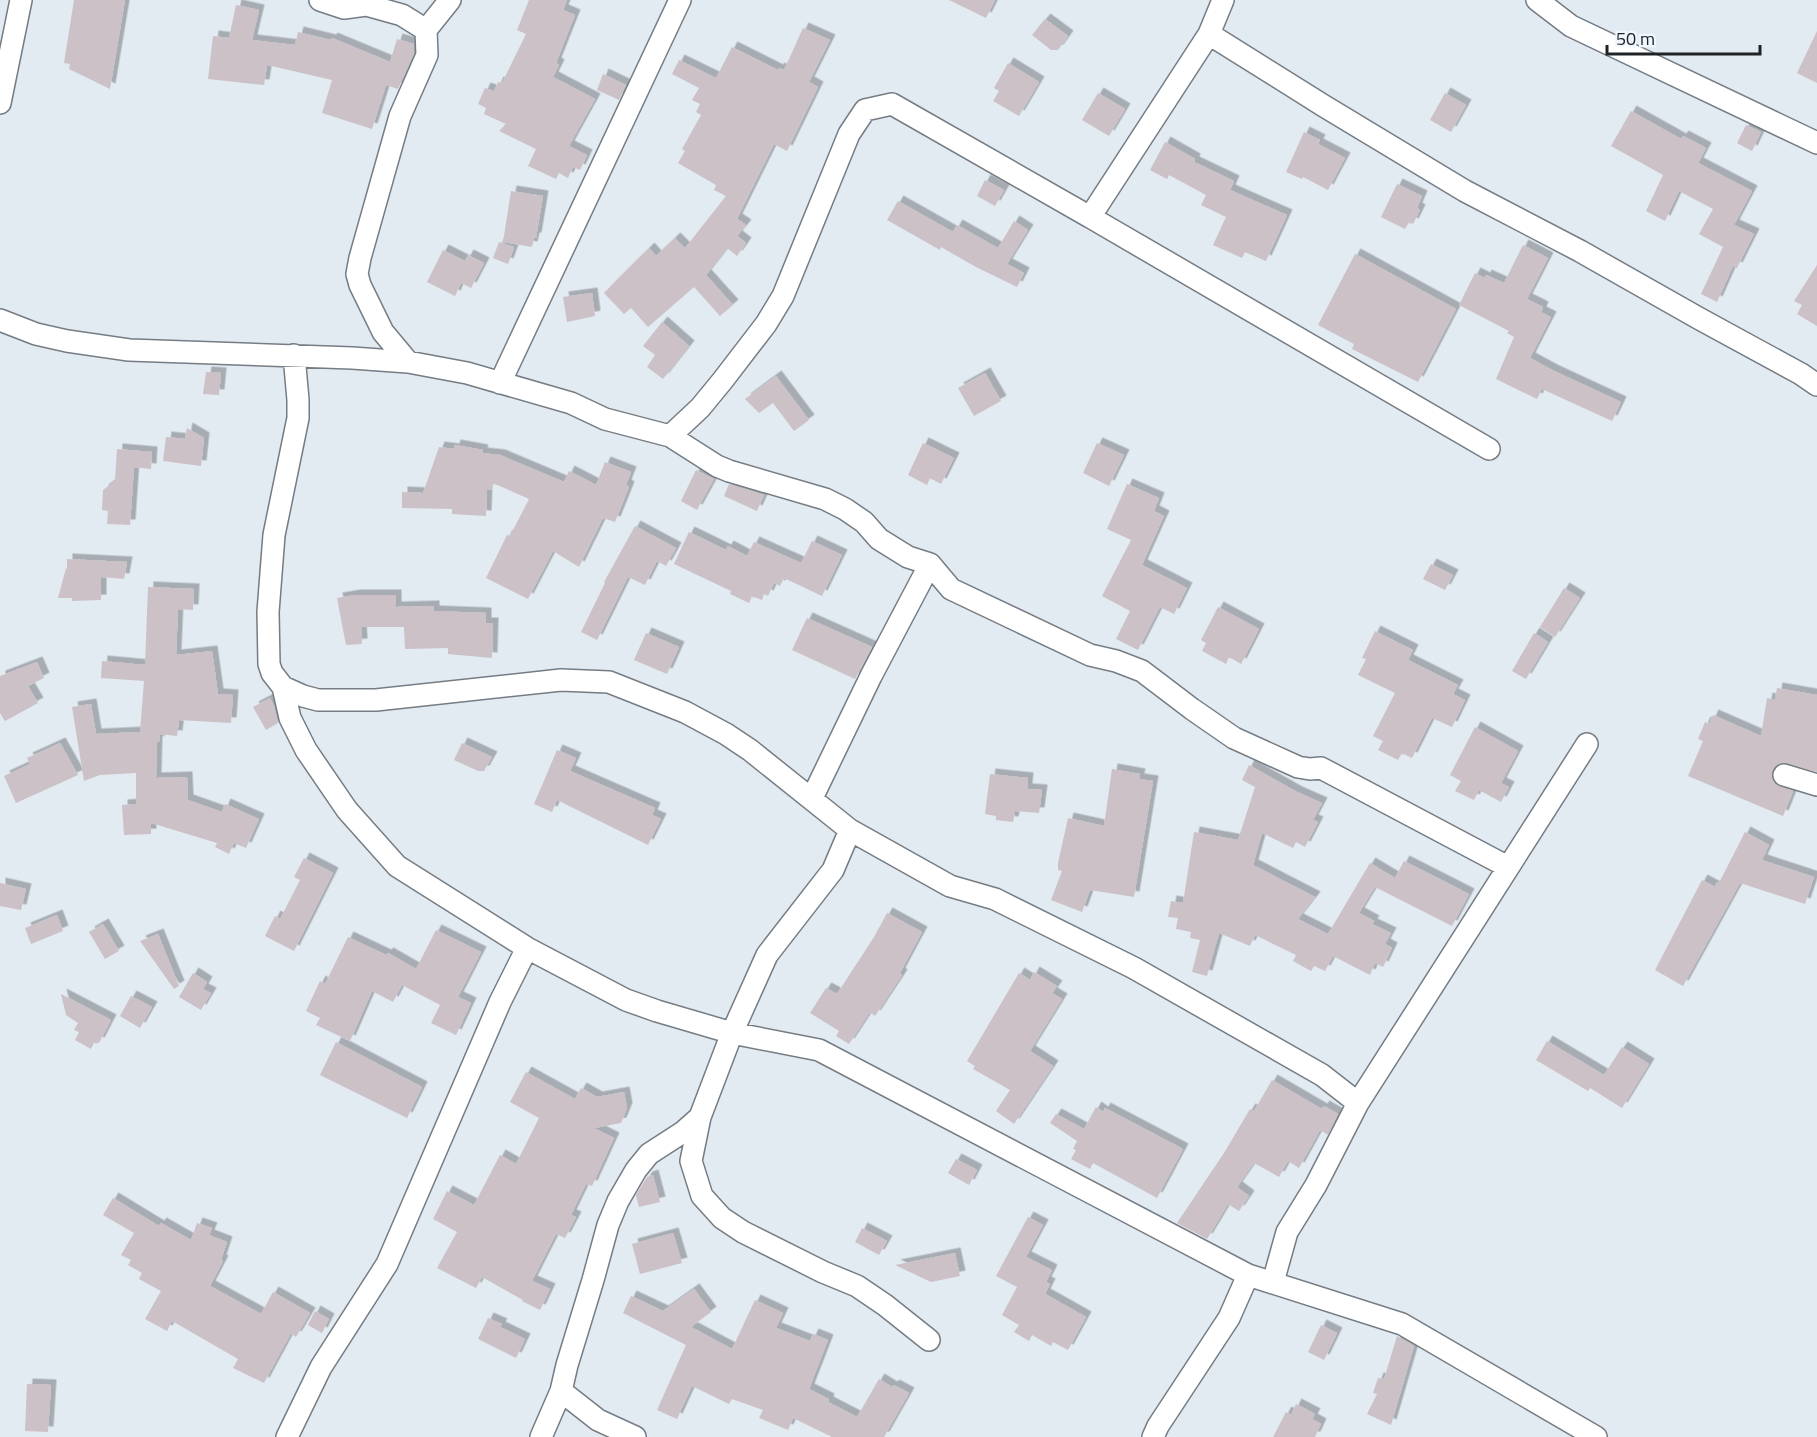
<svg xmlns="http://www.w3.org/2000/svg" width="1817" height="1437" font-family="'Titillium Web',sans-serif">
  <defs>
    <filter id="shadow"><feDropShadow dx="5.5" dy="-5.5" stdDeviation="0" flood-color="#0004"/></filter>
  </defs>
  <rect width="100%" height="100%" fill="#e2eaf2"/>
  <path fill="#ccc1c6" filter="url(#shadow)" d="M74,0H125L110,89L69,69L70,64L64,63Z
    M529,0H567L563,10L575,15L556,63L559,65L553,77L595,99L569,146L587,155L580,170L573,167L568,178L559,173L556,179L528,166L536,149L499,131L506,124L484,114L486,108L478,104L485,88L494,91L498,82L502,83L526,34L517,30Z
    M949,0H995L986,18Z
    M236,5L259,10L252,40L295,45L298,32L331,40L332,38L390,62L397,39L414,44V53L398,89L386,85L372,129L322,113L332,80L267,65L264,85L208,79L213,36L229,38Z
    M1045,19L1068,36L1058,50H1051L1032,35Z
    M803,28L830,40L809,82L818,87L787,151L774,144L737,219L746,225L737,236L746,243L737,256L727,248L706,275L733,305L720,316L694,287L648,327L631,308L624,314L604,293L649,248L656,256L675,238L685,248L726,196L714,190L716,185L678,163L685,151L682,149L701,115L696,112L700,104L692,100L699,88L672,74L679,60L716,78L732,47L778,70L779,68L784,70Z
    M1817,31V83L1797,73Z
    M1008,63L1039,82L1019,116L993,101L999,91L994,88Z
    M603,74L626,85L619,100L597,90Z
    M1098,93L1125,109L1109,136L1082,120Z
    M1445,93L1466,105L1451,132L1430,120Z
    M1631,111L1681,139L1683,136L1706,148L1698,163L1752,191L1734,225L1754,234L1737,268L1733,266L1717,302L1701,294L1723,247L1699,234L1713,209L1679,191L1665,221L1646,211L1663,175L1611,146Z
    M1746,125L1761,132L1752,151L1737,143Z
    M1304,132L1320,140L1318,144L1345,158L1328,190L1303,177L1302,179L1286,172Z
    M1165,142L1195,159L1194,162L1234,181L1230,190L1287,215L1266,261L1245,252L1242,258L1213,245L1226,217L1201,205L1206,195L1169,175L1167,179L1150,170Z
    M985,180L1004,190L995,206L977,196Z
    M1397,184L1422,196L1417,208L1420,210L1413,224L1409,222L1405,229L1381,217Z
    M511,191L543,196L536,238H534L532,247L503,242Z
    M898,201L953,232L957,225L998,248L1014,221L1028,230L1007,264L1024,273L1017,287L976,267L941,247L940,250L887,220Z
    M499,242L514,247L508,264L493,258Z
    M1523,245L1548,258L1527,299L1543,307L1541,312L1551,317L1530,358L1552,370L1621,402L1612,421L1542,389L1537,399L1496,379L1514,337L1507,333L1509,331L1459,305L1475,273L1485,278L1486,275L1504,283Z
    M443,250L465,261L468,255L484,263L471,288L461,283L455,296L427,282Z
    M1355,254L1456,309L1418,382L1352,349L1354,344L1318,325Z
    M1817,265V326L1797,314L1802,305L1794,301Z
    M592,293L595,316L567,322L563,297Z
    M662,322L689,346L663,379L647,367L655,355L643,346Z
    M206,372L221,373L219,395L203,394Z
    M985,373L1001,401L974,416L958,388Z
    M776,376L809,420L794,431L773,403L759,413L745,399Z
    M187,428L204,438L201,466L163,461L166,437L185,439Z
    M923,443L954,458L941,484L930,478L927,485L908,475Z
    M1097,443L1124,455L1109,486L1083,473Z
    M455,445L483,450L482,453L500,455L564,482L569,471L596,485L605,462L631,472L626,485L629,487L615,522L603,518L579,567L553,551L528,599L486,578L507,535L510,536L529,499L493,483L492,490L487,489L486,516L452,514V509L402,508V492L423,493L439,447L454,449Z
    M117,449L152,452L151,469L134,467L130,525L107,524L108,511L102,510L103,490L115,481Z
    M696,470L714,479L697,510L681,501Z
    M729,484L764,495L757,511L724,496Z
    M1127,484L1159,498L1154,511L1164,516L1142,565L1187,588L1174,614L1160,607L1138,650L1116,639L1130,611L1102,596L1131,540L1107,529Z
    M635,526L676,548L666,566L657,561L645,585L628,577L597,640L581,632L605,583L604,582Z
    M689,532L726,550L728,546L747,556L754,542L801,563L812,541L842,555L822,596L784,578L780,586L774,583L768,596L764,594L762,600L752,596L749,603L730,594L731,591L674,564Z
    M67,559L127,562L124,579L101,577V600L72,601V598H58L66,568L67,569Z
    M1431,564L1453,575L1445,590L1423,579Z
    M148,587L194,589L193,610L178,609L176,655L212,651L218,694L233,695L231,723L179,720L177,736L160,734L159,742L157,741L156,778L187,777L188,800L222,812L225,804L259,819L246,848L234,843L229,854L215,847L217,843L151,823V834L124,835L122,805L136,804V773L100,775L84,781L72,707L91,704L96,734L140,732L144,681L101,678L102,661L145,665Z
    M1564,588L1580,598L1555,637L1540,627Z
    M355,595H396V607L434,606V611L486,613V623H493L492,658L448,654V648L405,649L404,627H361L362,644L346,645L337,598Z
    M1218,607L1259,629L1241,664L1229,657L1226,664L1202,651L1206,643L1201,640Z
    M807,618L872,647L855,679L792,650Z
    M1375,631L1413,650L1408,660L1458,685L1453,694L1465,700L1452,727L1432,718L1412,758L1402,753L1398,760L1378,750L1383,741L1373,736L1395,693L1358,675L1366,659L1362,658Z
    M646,633L679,647L667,674L634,660Z
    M1534,633L1548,642L1526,679L1512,671Z
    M37,662L44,678L28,686L38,703L5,721L0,713V676Z
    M1777,688L1817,695V772L1782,763L1775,766L1772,772V778L1775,784L1793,791L1783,816L1688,776L1703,741L1698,739L1705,722L1709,724L1713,715L1761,736L1767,698L1775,700Z
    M270,698L274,706L278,723L266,730L253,707Z
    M1475,727L1518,751L1501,783L1509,787L1501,802L1479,790L1474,800L1455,791L1461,781L1450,775Z
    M60,743L78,775L16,803L4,776L30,764L27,758Z
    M462,743L492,757L484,771H478L454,760Z
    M557,750L576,758L570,771L655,808L652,815L661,819L648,845L557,800L552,812L534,804Z
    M1249,765L1297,792L1322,803L1313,820L1318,822L1305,847L1296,842L1293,848L1262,833L1253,865L1315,897L1298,919L1328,934L1370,863L1395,878L1404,861L1469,894L1452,926L1375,887L1359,913L1374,921L1372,924L1391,933L1385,944L1392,948L1383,967L1375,963L1370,975L1333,956L1325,971L1314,966L1311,971L1293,961L1296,955L1255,935L1250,946L1219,933L1207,976L1192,972L1200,940L1190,938L1191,932L1176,929L1178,918L1168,917L1171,901L1183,903L1194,832L1238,840L1255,787L1242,780Z
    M1112,769L1140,774L1139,779L1153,781L1134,897L1090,890L1082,912L1051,900L1062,871L1058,870V863L1068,818L1104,826Z
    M990,774L1028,778L1027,789L1042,790L1039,813L1015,811L1013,822L996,820V816L985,814Z
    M1745,832L1769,845L1762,860L1814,877L1805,904L1740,883L1683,986L1655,970L1702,880L1715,887L1717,882L1719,883Z
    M304,858L333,873L294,951L265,936L275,916L280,919L300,880L294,877Z
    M0,883L26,889L21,910L0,906Z
    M887,913L922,932L900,973L902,975L875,1016L870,1012L849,1044L836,1036L839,1031L810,1013L826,988L837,994L874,937Z
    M57,915L63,931L31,944L25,928Z
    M103,924L119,951L105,959L89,932Z
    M436,930L481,952L458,997L471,1003L456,1035L431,1023L440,1005L402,985L393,1002L372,991L350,1041L316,1025L320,1018L306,1011L320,981L325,984L348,937L386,955L388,953L416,969Z
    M158,934L179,986L174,989L140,941Z
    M1034,972L1057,986L1052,993L1062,999L1030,1051L1053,1066L1014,1124L996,1111L1010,1090L973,1069L975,1066L967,1061L1019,973L1030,980Z
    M193,973L207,982L203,989L211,993L201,1010L179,997Z
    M61,994L111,1020L99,1043L95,1041L91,1049L75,1040L79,1032L74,1030L78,1023L66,1015Z
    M131,996L152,1007L140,1028L120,1016Z
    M1547,1041L1604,1075L1622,1047L1649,1064L1622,1108L1590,1088L1588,1091L1536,1060Z
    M336,1042L422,1087L407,1118L320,1075Z
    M526,1072L575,1099L581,1088L597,1097L624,1092L627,1108L621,1123L594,1128L614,1138L592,1186L586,1184L571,1215L576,1217L565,1238L556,1234L532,1281L550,1289L540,1310L522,1301L523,1300L482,1277L476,1288L437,1268L457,1232L433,1219L447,1191L474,1205L500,1155L516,1164L539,1118L510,1102Z
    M1272,1080L1322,1109L1324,1106L1338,1114L1328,1135L1320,1130L1299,1168L1288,1161L1279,1177L1254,1163L1237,1187L1249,1196L1239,1211L1228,1204L1207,1239L1177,1223L1224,1153L1250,1109L1254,1111Z
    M1096,1107L1103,1112L1105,1108L1183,1149L1157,1198L1093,1163L1090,1169L1071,1159L1076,1150L1073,1149L1077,1141L1050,1123L1056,1114L1084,1129Z
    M956,1159L977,1170L969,1185L948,1173Z
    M653,1175L660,1202L639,1207L636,1195L647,1177Z
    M113,1198L159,1226L161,1223L191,1240L197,1223L212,1228L209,1235L227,1242L221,1260L223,1261L210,1286L261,1314L273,1292L310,1313L296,1337L291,1333L264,1383L233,1368L238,1359L172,1321L167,1331L145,1319L161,1291L139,1279L142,1273L128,1265L131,1260L121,1255L134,1233L103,1215Z
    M1028,1217L1043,1225L1026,1257L1052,1270L1046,1282L1050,1284L1045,1294L1086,1317L1068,1350L1053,1342L1051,1346L1032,1335L1029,1341L1014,1332L1019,1325L1002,1315L1017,1287L996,1276Z
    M862,1228L887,1241L879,1255L855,1242Z
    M673,1233L682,1263L640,1274L632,1244Z
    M955,1253L960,1276L931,1282L895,1265Z
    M694,1289L711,1312L691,1327L732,1349L755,1300L783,1313L776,1328L810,1341L813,1334L828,1340L809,1389L829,1399L828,1402L857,1417L879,1379L892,1387L894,1385L909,1393L884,1437H832L793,1418L788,1430L759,1418L763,1410L732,1399L729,1404L692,1386L677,1419L657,1410L686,1345L623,1313L631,1296L663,1311Z
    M315,1311L329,1319L322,1333L308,1325Z
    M488,1318L502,1324L500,1327L525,1339L516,1358L478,1339Z
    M1321,1325L1337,1333L1324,1360L1308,1352Z
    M1397,1336L1414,1346L1391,1425L1367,1414L1377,1394L1373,1393L1378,1378L1384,1379Z
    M27,1384L51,1385L48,1432L25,1431Z
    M1296,1404L1315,1414L1312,1419L1321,1424L1315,1437H1273L1286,1412L1291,1415Z"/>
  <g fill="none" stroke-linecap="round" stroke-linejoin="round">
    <g stroke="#757c83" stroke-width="24">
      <path id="street" d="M320,0L344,8L366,5L402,15L426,30L427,55L400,116L360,258L357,274L360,285L383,332L408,362
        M1223,0L1209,34L1090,217L1489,449
        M1537,0L1571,26L1817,143
        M426,30L450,0
        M1209,34L1324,106L1465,191L1580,251L1700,319L1801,374L1817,385
        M0,103L21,0
        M0,320L36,334L67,341L129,350L352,358L408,362L467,373L571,403L605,419L670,436L717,466L729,471L825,499L845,509L864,522L879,539L908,557L930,564L951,589L1090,655L1116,661L1142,671L1192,709L1234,738L1298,767L1310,769L1321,768L1508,867
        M294,355L298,400V418L274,535L268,612L269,664L272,673L283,687L290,718L306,750L347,810L397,866L527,948L626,1000L657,1011L732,1033L819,1050L1248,1275L1402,1324L1596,1437
        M500,383L680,0
        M670,436L700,408L723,380L766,324L783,296L849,134L865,110L892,104L1090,217
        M283,687L303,696L318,700H376L561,680L609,682L685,712L726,734L750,750L850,830L833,870L767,955L732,1033L700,1117L683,1132L649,1154L636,1170L618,1201L608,1225L593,1280L567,1365L561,1391L541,1437
        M1784,775L1817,785
        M812,798L871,676L930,564
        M850,830L950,886L995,899L1134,968L1322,1075L1358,1103L1316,1185L1287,1232L1273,1282
        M1358,1103L1587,744
        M700,1117L691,1161L702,1196L722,1218L743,1232L823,1272L857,1286L885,1305L929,1340
        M561,1391L598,1420L635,1437
        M287,1437L321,1367L387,1264L500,1002L527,948
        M1153,1437L1158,1426L1229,1318L1248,1275"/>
    </g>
    <use href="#street" stroke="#fff" stroke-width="21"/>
  </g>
  <path d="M1607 45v9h153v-9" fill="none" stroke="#202326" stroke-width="3"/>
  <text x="1616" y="45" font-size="18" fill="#202326" stroke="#f1f7fe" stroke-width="4.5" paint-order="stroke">50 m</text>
</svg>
